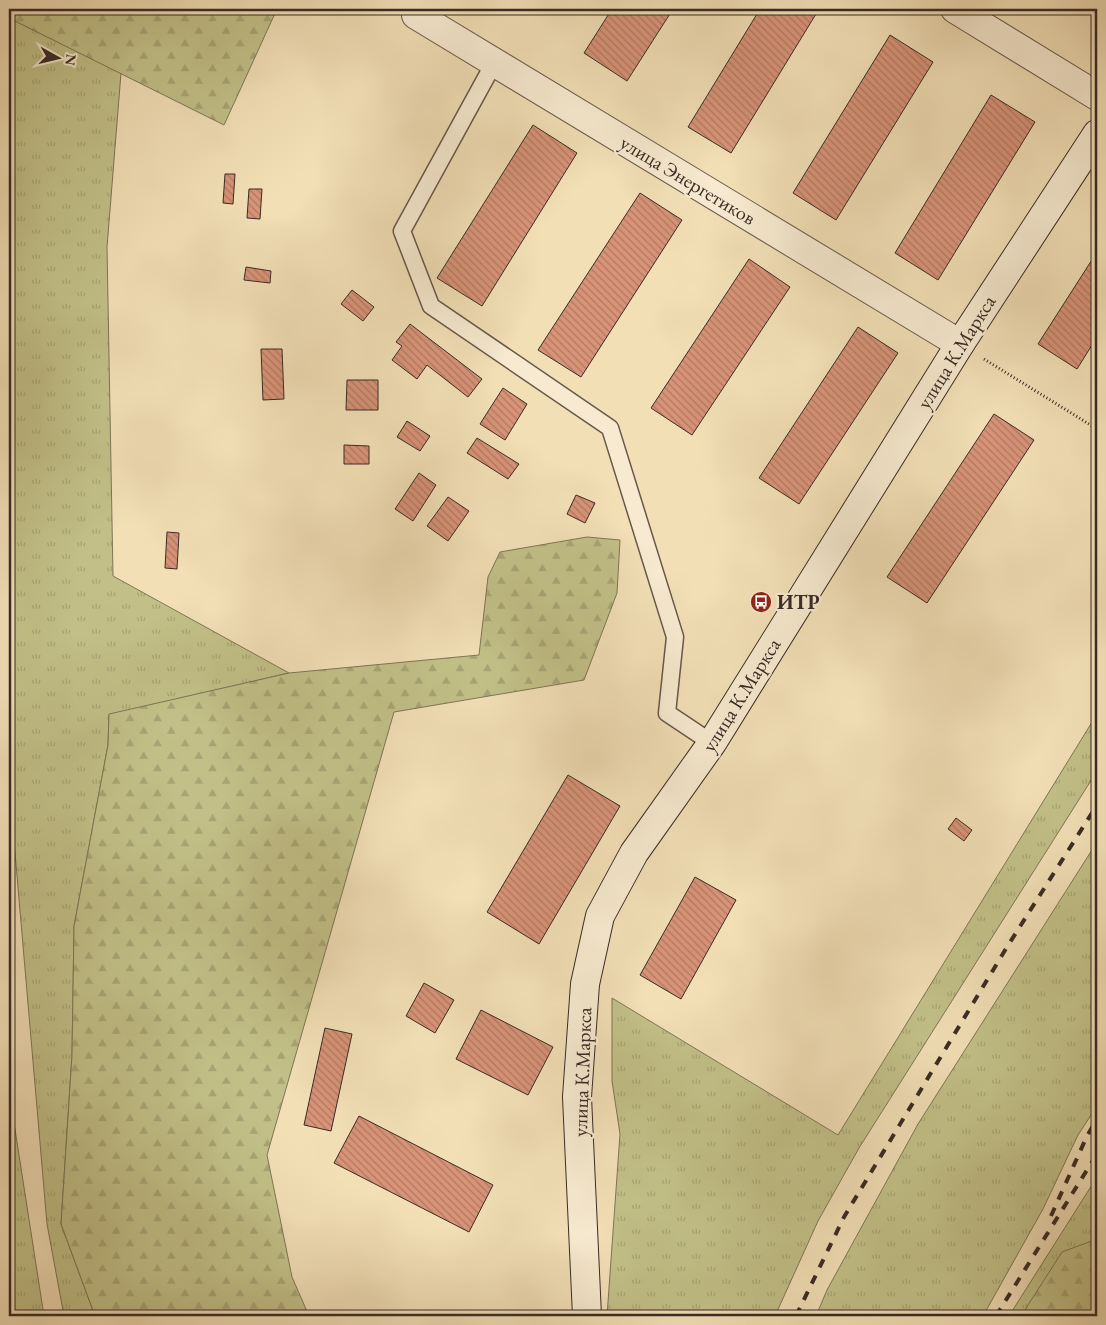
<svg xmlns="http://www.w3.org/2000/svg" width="1106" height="1325" font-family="'EB Garamond',serif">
  <defs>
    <pattern id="grass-tufts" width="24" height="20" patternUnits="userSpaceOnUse" patternTransform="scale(1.25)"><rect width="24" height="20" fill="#c2c088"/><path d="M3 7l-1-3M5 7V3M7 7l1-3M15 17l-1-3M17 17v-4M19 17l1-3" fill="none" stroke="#a7a575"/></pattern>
    <pattern id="forest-firs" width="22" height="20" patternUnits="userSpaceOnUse" patternTransform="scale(1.25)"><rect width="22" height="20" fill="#c2c088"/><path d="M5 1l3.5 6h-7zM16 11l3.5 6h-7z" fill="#a7a575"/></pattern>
    <pattern id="building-back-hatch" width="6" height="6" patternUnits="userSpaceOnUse" patternTransform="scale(1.25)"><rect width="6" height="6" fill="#d89378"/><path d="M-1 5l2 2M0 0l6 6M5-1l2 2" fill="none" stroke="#b07862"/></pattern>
  </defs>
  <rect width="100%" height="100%" fill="#f2dfb6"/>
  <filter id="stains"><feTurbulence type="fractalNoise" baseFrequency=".004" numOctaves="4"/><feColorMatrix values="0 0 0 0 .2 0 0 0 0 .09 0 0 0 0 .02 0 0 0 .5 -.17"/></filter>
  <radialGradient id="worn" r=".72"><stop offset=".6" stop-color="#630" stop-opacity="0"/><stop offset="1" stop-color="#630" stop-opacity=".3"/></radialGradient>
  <path fill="url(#grass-tufts)" stroke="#7e7656" d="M9,18L121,73L107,247L113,576L289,673L109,715L108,745L74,926L72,1055L61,1224L95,1316H64L47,1224L9,783Z
    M1097,714V771L859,1148L818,1221L775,1316H607L620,1134L612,1081V998L838,1135Z
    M1097,842V1106L1078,1135L1043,1209L983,1316H816L827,1290L918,1124Z
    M9,1073L12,1110L44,1316H9Z
    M1097,1177V1316H1009Z"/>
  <path fill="url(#forest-firs)" stroke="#7e7656" d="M9,9H277L224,125L9,18Z
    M587,537L620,540L617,593L584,680L394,712L267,1155L292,1277L309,1316H95L61,1224L72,1055L74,926L108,745L109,714L289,673L479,655L488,577L500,552Z
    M1097,1239V1316H1021L1062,1252Z"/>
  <path fill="url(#building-back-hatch)" stroke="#392b25" d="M612,9H673L627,81L584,53Z
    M760,9H819L731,153L688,127Z
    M890,35L933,62L836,220L793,193Z
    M991,95L1035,122L938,280L895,253Z
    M533,125L577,153L482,306L437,278Z
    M225,174H235L233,204L223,203Z
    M249,189H262L260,219L247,218Z
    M640,193L682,220L581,377L538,350Z
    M1097,252V337L1077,369L1038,344Z
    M749,259L790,287L692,435L651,408Z
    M246,267L271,271L270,283L244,280Z
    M352,290L374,307L363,321L341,304Z
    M410,324L482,379L468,397L427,365L417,379L392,360L402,346L396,342Z
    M858,327L898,353L799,504L759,478Z
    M261,349H282L284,399L263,400Z
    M347,380H378V410H346Z
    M503,388L527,404L505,440L480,424Z
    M994,414L1034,440L927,603L887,577Z
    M407,421L430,436L420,451L397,437Z
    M477,438L519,464L508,479L467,453Z
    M344,445L369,446V464H344Z
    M419,473L436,485L413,521L395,509Z
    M576,495L595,503L585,523L567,514Z
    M448,497L469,511L448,541L427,526Z
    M167,532L179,533L177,569L165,568Z
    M568,775L620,806L539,944L487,912Z
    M956,818L972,830L964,841L948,829Z
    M695,877L736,900L681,999L640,975Z
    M424,983L454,1000L435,1033L406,1016Z
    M481,1010L553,1047L528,1095L456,1059Z
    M325,1028L352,1034L331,1131L304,1125Z
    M359,1116L493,1185L469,1232L334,1163Z"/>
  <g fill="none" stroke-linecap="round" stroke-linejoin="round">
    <g stroke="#675849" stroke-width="19">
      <path id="lane" d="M494,63L402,231L431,306L610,428L675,637L667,713L712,743"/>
    </g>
    <g stroke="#675849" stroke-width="30">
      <path id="street" d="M955,9L1097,96
        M416,15L960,344"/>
    </g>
    <g stroke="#392b25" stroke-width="30">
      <path id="secondary" d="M587,1316L577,1097L585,984L600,916L634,853L712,743L960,344L1097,134"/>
    </g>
    <path stroke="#392b25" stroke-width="3" stroke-dasharray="1 2.5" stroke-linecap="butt" d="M984,359L1097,429"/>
    <use href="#lane" stroke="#f7ead0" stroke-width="16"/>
    <use href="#street" stroke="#f7ead0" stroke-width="28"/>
    <use href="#secondary" stroke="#f7ead0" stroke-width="28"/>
    <path stroke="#392b25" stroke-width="4" stroke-dasharray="9 9" stroke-linecap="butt" d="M1051,1216L1087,1136L1097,1119
      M796,1316L844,1217L1007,947L1097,805
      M996,1316L1097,1154"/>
  </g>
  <defs>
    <g id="bus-disc" transform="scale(1.125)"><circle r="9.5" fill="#8f2418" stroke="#f7ead0"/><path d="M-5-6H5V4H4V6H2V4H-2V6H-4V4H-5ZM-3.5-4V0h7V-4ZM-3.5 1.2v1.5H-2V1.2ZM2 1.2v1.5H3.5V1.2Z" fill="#fff"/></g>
  </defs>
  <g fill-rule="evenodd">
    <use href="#bus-disc" x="761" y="602"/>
  </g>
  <g text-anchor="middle" stroke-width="4.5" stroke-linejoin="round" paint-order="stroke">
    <g font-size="20" fill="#392b25" stroke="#f7ead0">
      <text transform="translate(688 180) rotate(31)" y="7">улица Энергетиков</text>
      <text transform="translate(956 352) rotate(-58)" y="7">улица К.Маркса</text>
      <text transform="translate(741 695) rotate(-58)" y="7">улица К.Маркса</text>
      <text transform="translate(582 1072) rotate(-88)" y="7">улица К.Маркса</text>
    </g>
    <g font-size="20" font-weight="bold" fill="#392b25" stroke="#f7ead0" text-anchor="start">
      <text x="777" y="609">ИТР</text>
    </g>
  </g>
  <rect width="1106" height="1325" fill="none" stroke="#f2dfb6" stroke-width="30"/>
  <rect x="10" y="10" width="1086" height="1305" fill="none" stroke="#392b25" stroke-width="2.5"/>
  <rect x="15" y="15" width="1076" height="1295" fill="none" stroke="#392b25"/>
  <g transform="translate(58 58) rotate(98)" stroke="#f7ead0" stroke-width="4" paint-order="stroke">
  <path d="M0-4L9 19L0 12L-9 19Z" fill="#392b25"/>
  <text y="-8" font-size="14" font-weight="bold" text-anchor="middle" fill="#392b25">N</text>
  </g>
  <rect width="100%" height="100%" filter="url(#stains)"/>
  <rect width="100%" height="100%" fill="url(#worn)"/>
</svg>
